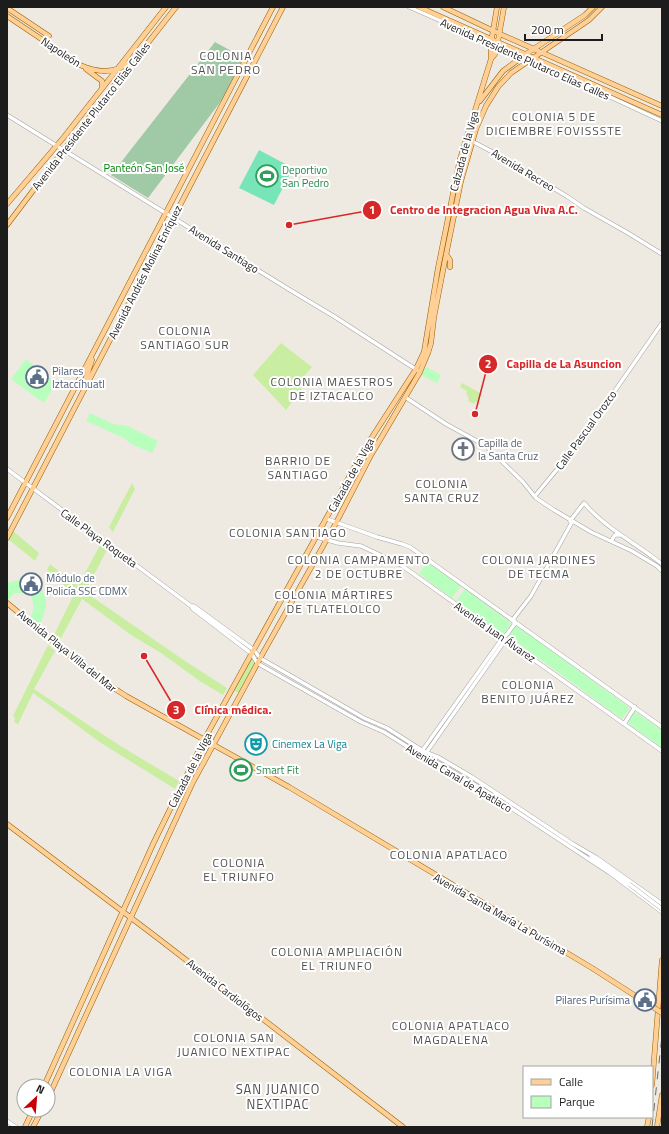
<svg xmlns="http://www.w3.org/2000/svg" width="669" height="1134" font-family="'Titillium Web',sans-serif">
  <rect width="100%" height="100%" fill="#efeae1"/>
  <path fill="#c9eea1" d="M281,343L312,367L305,375L301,382L302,383L299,387L302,389L286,410L253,375Z
    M462,383L482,394L477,402H475L474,404L468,401L469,398L467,397L468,395L466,394L467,391L460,387Z
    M132,483L135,489L113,532L109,527Z
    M13,531L39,553L35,561L8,539Z
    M100,545L107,550L85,592L188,663L227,688L223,695L201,682L161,653L131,635L82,599L60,640L54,635L74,594L47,570L50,564L78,586Z
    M48,645L55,651L34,689L122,747L179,781L175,789L101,743L33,693L18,724L14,722L15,718L13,716Z
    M251,658L256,663L240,694L233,690Z"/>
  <path fill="#a0c9a5" d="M215,42L244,58L224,97L148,198L111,175Z"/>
  <path fill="#b8febc" d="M26,359L56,383L44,403L11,379Z
    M426,367L441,375L437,383L421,375Z
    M90,413L113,424L128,426L158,441L152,453L131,444L124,438L86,421Z
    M427,562L461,586L452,598L419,574Z
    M22,579L30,580L23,593H14L8,600L7,598V583Z
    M37,583C50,597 47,610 39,626L30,618C34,610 35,605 31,597Z
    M465,589L511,623L503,635L456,601Z
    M516,625L630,708L622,719L508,636Z
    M635,712L662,730V748L629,724L628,720L632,714Z"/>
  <path fill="#77e5b8" d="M259,150L293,168L274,205L239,188Z"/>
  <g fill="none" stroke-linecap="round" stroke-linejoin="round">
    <g stroke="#a3a3a3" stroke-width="4.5">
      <path id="minor" d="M409,7L522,56L662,121
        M7,115L290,290L335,317L417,370
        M466,138L504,158L568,197L584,208L628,233L662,254
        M405,397L446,424L486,446L523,482L536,498L554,510L591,532L632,551L657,566L662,571
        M7,469L191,606L193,609L252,654L257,663L361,722L384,732L416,752L440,764L487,792L610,873L662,912
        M535,496L578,444L662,323
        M327,519L377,537L402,544L410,547L662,727
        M570,521L584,503C606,529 636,543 662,564
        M317,537L338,543L361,546L401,565L662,751
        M611,541L615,535H620
        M191,606H194L254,650L260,658L364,718L387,728L423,751L438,757L472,777L573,844L597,858L662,904
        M624,724L635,707
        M422,751L501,640L504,638L514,625V618L531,596L572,522
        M426,753L504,642V638
        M591,856L629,884
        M7,1121L16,1127"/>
    </g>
    <g stroke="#946000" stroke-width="5.5">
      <path id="major" d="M419,7L662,115
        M443,7L500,34L662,106
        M7,8L49,36
        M7,16L80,65C98,73 117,74 132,60
        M491,59V43L497,7
        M86,69L102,81V88
        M480,101L503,71L526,54L585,15L593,7
        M7,204L64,137L166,7
        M7,225L63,151L176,7
        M446,254L450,260V267
        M83,387L92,360
        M7,518L273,7
        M7,538L283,7
        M7,603C46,635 83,669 126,696L289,787L592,968
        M7,824L155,936L403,1127
        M652,1085L662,960
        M44,1086L154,842L204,740L365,448L416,369L424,352L438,268L460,159L491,59L495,54L498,41L504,7
        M48,1098L192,784L263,653L336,523L371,455L420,372L428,353L431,343L434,317L445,260L461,181L476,129L486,106L498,87L511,73L589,20L602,7
        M25,1127L33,1110
        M33,1127L42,1110
        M647,1127L649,1117
        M657,1127L662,1095"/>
    </g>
    <use href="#minor" stroke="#fff" stroke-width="3.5"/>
    <use href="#major" stroke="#ffcf95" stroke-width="4.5"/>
    <path stroke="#6a6a6a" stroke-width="1" stroke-dasharray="8 8" stroke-linecap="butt" d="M652,1127L662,1036"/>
    <g stroke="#a3a3a3" stroke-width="4.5" stroke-linecap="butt">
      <path id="minor-bridge" d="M629,884L662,909"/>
    </g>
    <g stroke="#946000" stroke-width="5.5" stroke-linecap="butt">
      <path id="major-bridge" d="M592,968L662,1013"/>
    </g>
    <use href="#minor-bridge" stroke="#fff" stroke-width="3.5"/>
    <use href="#major-bridge" stroke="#ffcf95" stroke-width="4.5"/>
  </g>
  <defs>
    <g id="stadium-ring" transform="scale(1.15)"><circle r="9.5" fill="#fff" stroke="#2e9e5b" stroke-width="1.5"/><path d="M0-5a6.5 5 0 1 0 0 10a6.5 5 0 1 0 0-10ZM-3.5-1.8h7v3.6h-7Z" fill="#2e9e5b"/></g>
    <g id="civic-ring" transform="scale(1.15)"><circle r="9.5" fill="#fff" stroke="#5c6f8a" stroke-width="1.5"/><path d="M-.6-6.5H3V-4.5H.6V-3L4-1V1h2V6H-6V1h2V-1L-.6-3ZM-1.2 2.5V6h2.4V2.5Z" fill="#5c6f8a"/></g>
    <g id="church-ring" transform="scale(1.15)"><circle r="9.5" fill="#fff" stroke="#6b7280" stroke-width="1.5"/><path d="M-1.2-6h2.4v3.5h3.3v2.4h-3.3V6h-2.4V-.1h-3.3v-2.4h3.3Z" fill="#6b7280"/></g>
    <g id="theatre-ring" transform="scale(1.15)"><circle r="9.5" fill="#fff" stroke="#0f9aa8" stroke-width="1.5"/><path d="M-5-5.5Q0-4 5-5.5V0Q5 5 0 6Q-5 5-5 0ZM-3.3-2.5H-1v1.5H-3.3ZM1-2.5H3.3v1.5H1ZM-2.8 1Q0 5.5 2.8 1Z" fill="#0f9aa8"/></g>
  </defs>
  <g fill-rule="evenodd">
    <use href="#stadium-ring" x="267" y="176"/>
    <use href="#civic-ring" x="37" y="377"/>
    <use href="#church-ring" x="463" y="449"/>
    <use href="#civic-ring" x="31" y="584"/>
    <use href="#theatre-ring" x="256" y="744"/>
    <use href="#stadium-ring" x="241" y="770"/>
    <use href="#civic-ring" x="645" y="1000"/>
  </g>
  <g text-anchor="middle" stroke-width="4" stroke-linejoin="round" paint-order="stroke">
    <g font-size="11" fill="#1c1c1c" stroke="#fff">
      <text transform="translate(61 52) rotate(33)" y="4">Napoleón</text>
      <text transform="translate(525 59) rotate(24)" y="4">Avenida Presidente Plutarco Elías Calles</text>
      <text transform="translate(91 116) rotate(-52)" y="4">Avenida Presidente Plutarco Elías Calles</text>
      <text transform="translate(464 151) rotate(-75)" y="4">Calzada de la Viga</text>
      <text transform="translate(523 170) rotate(31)" y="4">Avenida Recreo</text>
      <text transform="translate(224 249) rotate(32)" y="4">Avenida Santiago</text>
      <text transform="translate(145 272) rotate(-63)" y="4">Avenida Andrés Molina Enríquez</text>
      <text transform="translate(586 430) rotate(-54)" y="4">Calle Pascual Orozco</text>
      <text transform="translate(351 475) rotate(-61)" y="4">Calzada de la Viga</text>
      <text transform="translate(99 538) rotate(36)" y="4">Calle Playa Roqueta</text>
      <text transform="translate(495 632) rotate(35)" y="4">Avenida Juan Álvarez</text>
      <text transform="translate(67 651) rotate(39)" y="4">Avenida Playa Villa del Mar</text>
      <text transform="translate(190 770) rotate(-63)" y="4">Calzada de la Viga</text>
      <text transform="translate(459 778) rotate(31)" y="4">Avenida Canal de Apatlaco</text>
      <text transform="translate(500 914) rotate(30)" y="4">Avenida Santa María La Purísima</text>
      <text transform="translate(225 990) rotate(38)" y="4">Avenida Cardiológos</text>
    </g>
    <g font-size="11" fill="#028209" stroke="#fff">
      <text x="144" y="172">Panteón San José</text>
    </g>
    <g font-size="11" fill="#27864d" stroke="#fff" text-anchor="start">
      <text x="282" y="174">Deportivo<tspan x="282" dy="13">San Pedro</tspan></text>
      <text x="256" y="774">Smart Fit</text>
    </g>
    <g font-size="11" fill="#4e5e75" stroke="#fff" text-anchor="start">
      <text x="52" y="375">Pilares<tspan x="52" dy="13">Iztaccíhuatl</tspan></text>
      <text x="46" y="582">Módulo de<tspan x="46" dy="13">Policía SSC CDMX</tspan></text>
      <text x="630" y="1004" text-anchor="end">Pilares Purísima</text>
    </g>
    <g font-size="11" fill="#5b616d" stroke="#fff" text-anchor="start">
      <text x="478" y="447">Capilla de<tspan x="478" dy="13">la Santa Cruz</tspan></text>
    </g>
    <g font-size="11" fill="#0d838f" stroke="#fff" text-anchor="start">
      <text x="272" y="748">Cinemex La Viga</text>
    </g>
    <g font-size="12" letter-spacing="1" fill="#4f4f4f" stroke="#fff">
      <text x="226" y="60">COLONIA<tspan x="226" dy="14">SAN PEDRO</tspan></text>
      <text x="554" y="121">COLONIA 5 DE<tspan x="554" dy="14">DICIEMBRE FOVISSSTE</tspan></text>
      <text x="185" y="335">COLONIA<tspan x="185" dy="14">SANTIAGO SUR</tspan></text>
      <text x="332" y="386">COLONIA MAESTROS<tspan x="332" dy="14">DE IZTACALCO</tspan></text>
      <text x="298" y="465">BARRIO DE<tspan x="298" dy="14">SANTIAGO</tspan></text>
      <text x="442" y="488">COLONIA<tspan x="442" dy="14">SANTA CRUZ</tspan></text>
      <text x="288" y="537">COLONIA SANTIAGO</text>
      <text x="359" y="564">COLONIA CAMPAMENTO<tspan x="359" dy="14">2 DE OCTUBRE</tspan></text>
      <text x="539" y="564">COLONIA JARDINES<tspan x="539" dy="14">DE TECMA</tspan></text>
      <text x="334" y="599">COLONIA MÁRTIRES<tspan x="334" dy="14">DE TLATELOLCO</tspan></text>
      <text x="528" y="689">COLONIA<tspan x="528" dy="14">BENITO JUÁREZ</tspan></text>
      <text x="449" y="859">COLONIA APATLACO</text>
      <text x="239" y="867">COLONIA<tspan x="239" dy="14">EL TRIUNFO</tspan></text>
      <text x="337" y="956">COLONIA AMPLIACIÓN<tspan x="337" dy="14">EL TRIUNFO</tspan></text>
      <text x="451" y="1030">COLONIA APATLACO<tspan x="451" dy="14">MAGDALENA</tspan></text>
      <text x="234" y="1042">COLONIA SAN<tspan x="234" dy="14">JUANICO NEXTIPAC</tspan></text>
      <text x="121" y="1076">COLONIA LA VIGA</text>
    </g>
    <g font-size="13" letter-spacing="1" fill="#4f4f4f" stroke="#fff">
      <text x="278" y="1094">SAN JUANICO<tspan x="278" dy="15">NEXTIPAC</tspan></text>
    </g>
  </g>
  <path fill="none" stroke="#d62828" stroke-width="1.5" d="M289 225L372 210M475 414L488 364M144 656L176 710"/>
  <g fill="#d62828" stroke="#fff" stroke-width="1.5">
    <circle cx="289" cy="225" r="4"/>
    <circle cx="475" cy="414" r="4"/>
    <circle cx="144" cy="656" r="4"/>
    <circle cx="372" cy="210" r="10"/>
    <circle cx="488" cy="364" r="10"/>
    <circle cx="176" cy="710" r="10"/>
  </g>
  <g font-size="12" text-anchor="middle" font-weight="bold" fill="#fff">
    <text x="372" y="214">1</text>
    <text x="488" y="368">2</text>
    <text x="176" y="714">3</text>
  </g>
  <g font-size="12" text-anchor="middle" font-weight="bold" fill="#d62828" stroke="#fff" stroke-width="4" stroke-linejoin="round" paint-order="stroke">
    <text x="484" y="214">Centro de Integracion Agua Viva A.C.</text>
    <text x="564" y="368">Capilla de La Asuncion</text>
    <text x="233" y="714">Clínica médica.</text>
  </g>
  <rect width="669" height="1134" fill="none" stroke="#1c1c1c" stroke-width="16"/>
  <rect x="523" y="1066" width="130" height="52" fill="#ffffff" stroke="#a4a4a4"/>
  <rect x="531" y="1079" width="20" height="6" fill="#ffcf95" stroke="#a4a4a4"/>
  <text x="559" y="1086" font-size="12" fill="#1c1c1c">Calle</text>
  <rect x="531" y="1096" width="20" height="12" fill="#b8febc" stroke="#a4a4a4"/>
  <text x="559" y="1106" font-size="12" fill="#1c1c1c">Parque</text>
  <g transform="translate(36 1098) rotate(26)"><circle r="19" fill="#ffffff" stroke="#a4a4a4"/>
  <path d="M0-3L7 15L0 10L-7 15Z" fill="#c80005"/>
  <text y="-6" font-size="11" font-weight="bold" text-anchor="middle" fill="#1c1c1c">N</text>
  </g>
  <path d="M525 34v6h77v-6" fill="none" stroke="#1c1c1c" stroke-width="2"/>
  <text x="531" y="34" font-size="12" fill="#1c1c1c" stroke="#ffffff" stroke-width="3" paint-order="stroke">200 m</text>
</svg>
